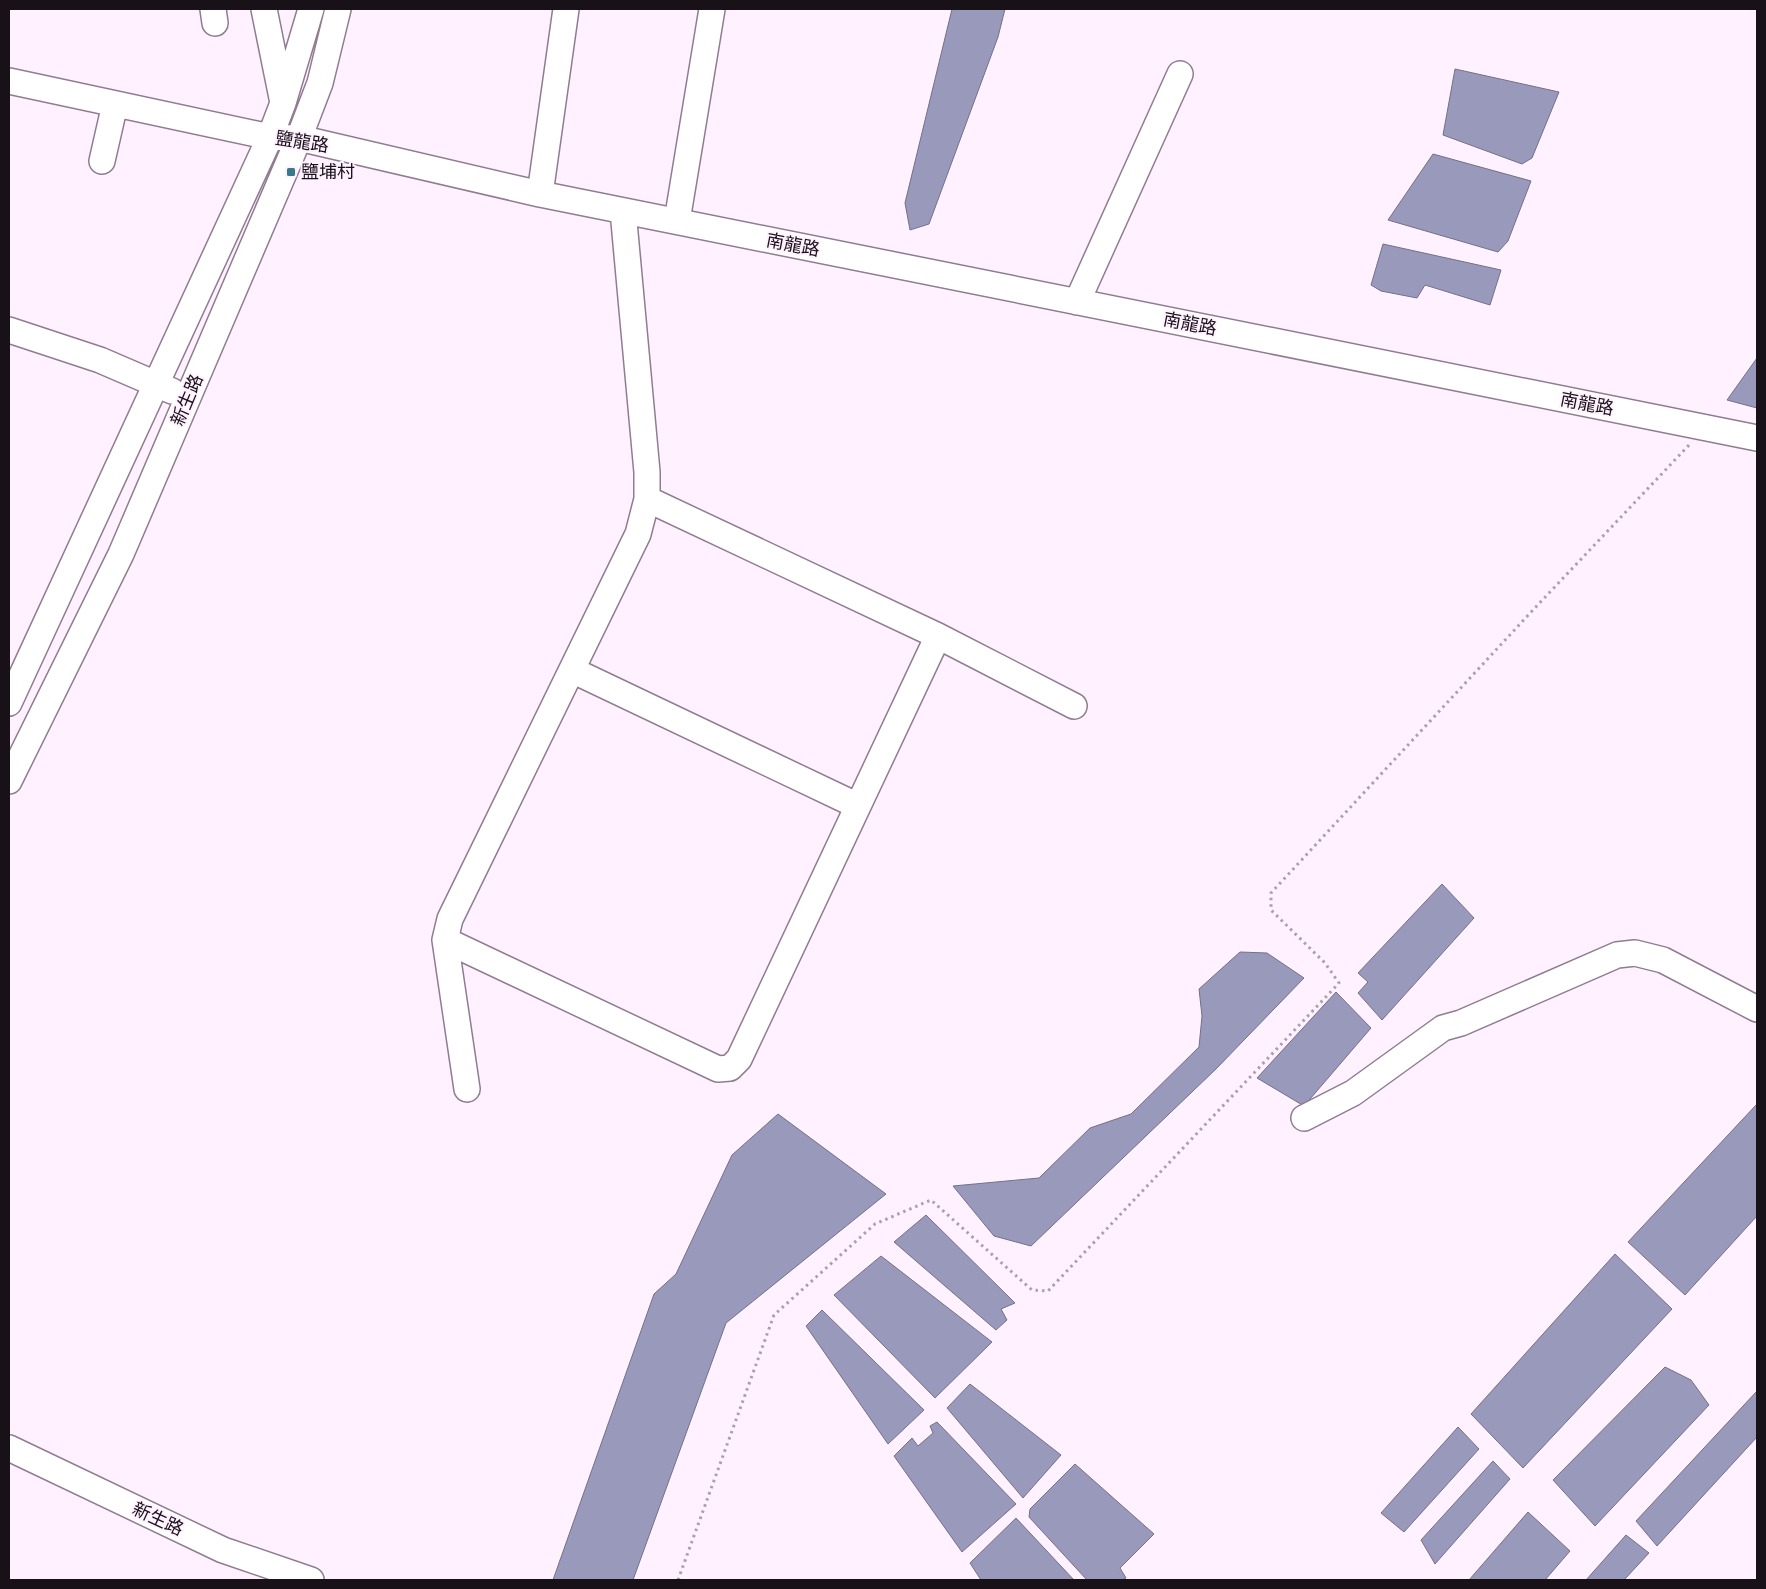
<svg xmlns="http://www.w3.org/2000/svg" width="1766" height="1589" font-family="'PT Sans Narrow','Noto Sans TC',sans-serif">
  <rect width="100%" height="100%" fill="#fff1ff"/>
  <path fill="#9899bb" stroke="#72708a" d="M952,9H1005L998,37L929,224L910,230L905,203Z
    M1455,69L1559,92L1532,158L1522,164L1443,135Z
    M1433,154L1531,181L1508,241L1498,252L1388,220Z
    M1383,244L1501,270L1490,305L1425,285L1417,298L1381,291L1371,285Z
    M1757,358V408L1727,400Z
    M1442,884L1474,918L1382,1020L1358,993L1368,982L1358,973Z
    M1240,952L1267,953L1304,978L1216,1069L1031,1246L994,1236L953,1186L1039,1178L1090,1128L1131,1114L1199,1047L1202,1016L1199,989Z
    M1336,992L1371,1028L1304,1106L1257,1078Z
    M1757,1104V1216L1685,1295L1628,1242Z
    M778,1114L886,1194L726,1323L633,1580H553L654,1294L676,1274L732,1155Z
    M926,1215L1015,1303L1001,1309L1007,1320L996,1330L894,1242Z
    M1615,1254L1672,1309L1523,1468L1471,1414Z
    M881,1256L992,1342L935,1398L834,1295Z
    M822,1310L924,1410L888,1444L806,1326Z
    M1665,1367L1691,1380L1709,1405L1595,1526L1553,1480Z
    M970,1384L1061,1455L1023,1498L947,1408Z
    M1757,1391V1437L1657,1546L1636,1521Z
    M937,1422L1016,1504L962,1552L894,1456L912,1438L918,1446L933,1433L930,1426Z
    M1458,1427L1479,1449L1404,1532L1381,1513Z
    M1493,1461L1510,1479L1435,1564L1421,1540Z
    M1075,1464L1154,1534L1120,1568L1126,1578L1122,1580H1087L1029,1517L1030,1509Z
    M1528,1512L1570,1551L1545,1580H1469Z
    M1016,1518L1074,1580H981L970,1563Z
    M1626,1535L1649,1553L1624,1580H1586Z"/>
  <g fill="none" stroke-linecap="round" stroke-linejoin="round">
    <g stroke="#907c91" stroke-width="28">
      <path id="minor" d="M213,9L215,23
        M264,9L282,98
        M9,81L270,137L299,138L540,194L1757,438
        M102,161L115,104
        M540,194L566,9
        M677,221L712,9
        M1077,302L1180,74
        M9,330L100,360L172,391
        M647,499L938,636L1074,706
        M572,670L858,806
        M9,703L270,137L283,103L311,9
        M9,781L121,554L299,138L320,83L338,9
        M445,940L718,1069L730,1068L739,1059L938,636
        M467,1089L445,940L450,919L638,534L647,499V472L623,211
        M1304,1118L1353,1093L1443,1028L1461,1023L1617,955L1635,953L1663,960L1757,1009
        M9,1448L223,1550L311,1580"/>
    </g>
    <path stroke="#ab9fab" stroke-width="3" stroke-dasharray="2.5 4" stroke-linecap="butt" d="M678,1580L774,1315L875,1224L931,1200L1032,1290L1048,1291L1339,983L1325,963L1271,910V893L1532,611L1690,444"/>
    <use href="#minor" stroke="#fff" stroke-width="25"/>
  </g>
  <rect fill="#38798c" stroke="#fff1ff" stroke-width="2" x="286" y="167" width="10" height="10" rx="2.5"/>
  <g text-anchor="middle" stroke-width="4" stroke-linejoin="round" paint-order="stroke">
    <g font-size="18" fill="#181118" stroke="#fff1ff">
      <text transform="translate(302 142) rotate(9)" y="6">鹽龍路</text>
      <text transform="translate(793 245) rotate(11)" y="6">南龍路</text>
      <text transform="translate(1190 324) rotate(11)" y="6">南龍路</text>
      <text transform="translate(187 400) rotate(-67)" y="6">新生路</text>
      <text transform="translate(1587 404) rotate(11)" y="6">南龍路</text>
      <text transform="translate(158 1519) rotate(25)" y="6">新生路</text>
    </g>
    <g font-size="18" fill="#181118" stroke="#fff1ff" text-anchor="start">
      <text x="301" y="178">鹽埔村</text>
    </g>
  </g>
  <rect width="1766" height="1589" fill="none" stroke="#181118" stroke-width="20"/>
</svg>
